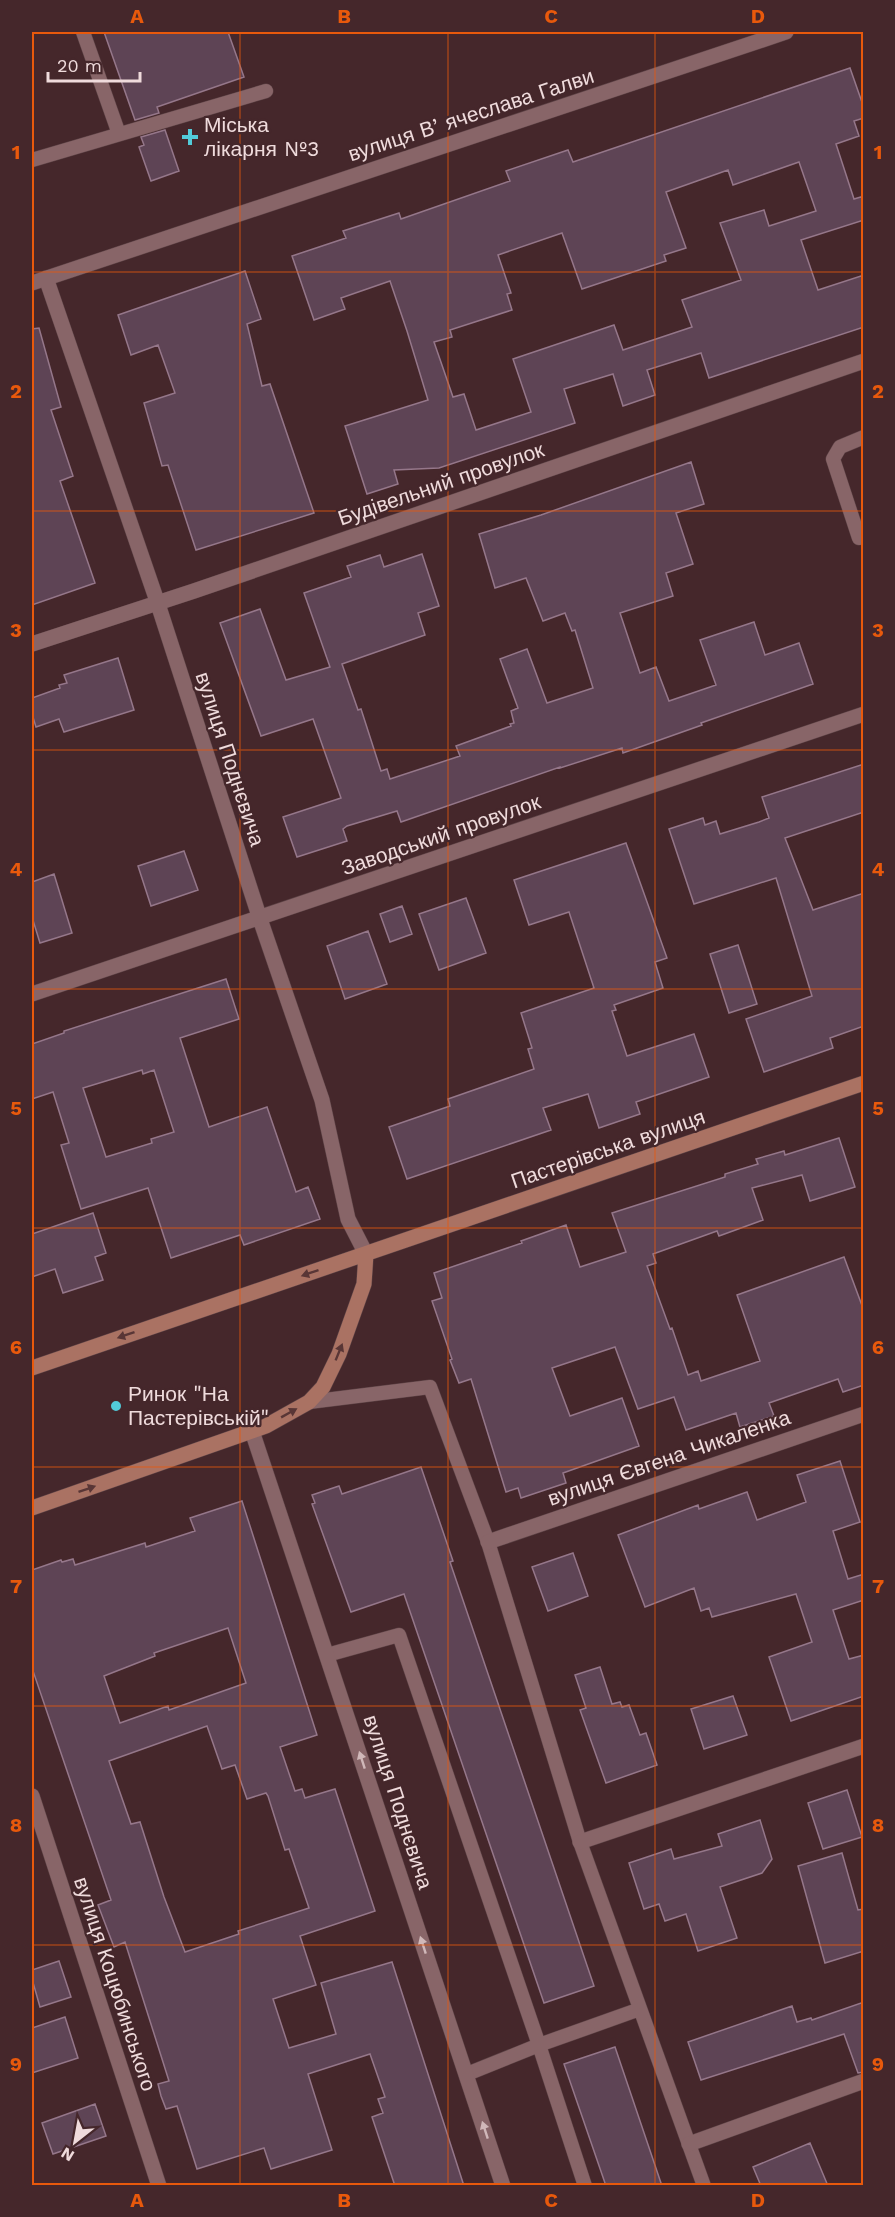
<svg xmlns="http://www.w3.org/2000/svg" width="895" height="2217" font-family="'Work Sans',sans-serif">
  <rect width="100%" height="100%" fill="#45272b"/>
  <path fill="#5e4455" stroke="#95778a" stroke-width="1.5" fill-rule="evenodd" d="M104,32H228L244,77L157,107L159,113L135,120Z
    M850,68L864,108V118L854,121L859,136L836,144L854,199L864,196V220L801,240L818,290L864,275V327L709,378L701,353L647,370L655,395L623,406L613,374L564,389L575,423L439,468L394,470L398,484L367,494L345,426L428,400L407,331L390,281L341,298L345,309L314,320L292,256L346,238L343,231L399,213L401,219L510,181L506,171L568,150L573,162ZM799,162L816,211L769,226L764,210L720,223L741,280L682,300L692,327L623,350L614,325L513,359L531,412L476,430L464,394L453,397L434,342L452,337L450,330L512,310L507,294L511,293L498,255L562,233L582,289L666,261L664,255L686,248L666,192L728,170L733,185Z
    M165,130L179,171L151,181L139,147L144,145L141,137Z
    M245,271L261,319L247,324L262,386L270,384L314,513L196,550L168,465L162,466L144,403L175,393L158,345L131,355L118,315Z
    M39,328L61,407L51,410L73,476L60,481L95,583L32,605V329Z
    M691,462L704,504L676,513L693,564L666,573L673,596L620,613L640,673L656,667L669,701L716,685L700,640L754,622L765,655L799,643L813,684L701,723L702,725L623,753L622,748L560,768V767L401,822L397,811L347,826L343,829L347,841L297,857L283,817L341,798L313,719L261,736L220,623L260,609L286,680L330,667L304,593L351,577L347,566L380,555L384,567L422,554L439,606L418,613L425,635L342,664L358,710L361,709L381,771L387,769L390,779L460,756L456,746L511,726L510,724L514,723L511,711L518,708L500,659L527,649L547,703L593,688L575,630L572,631L565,613L543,621L526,578L495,588L479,534L541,515Z
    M118,658L134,710L64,732L59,719L36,727L32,714V698L60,688L59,685L67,683L64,675Z
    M864,764V812L785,838L813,910L864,893V1026L830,1038L833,1048L764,1072L746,1019L812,996L776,878L694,904L669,829L703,818L705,825L716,821L720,834L759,822L769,818L762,797Z
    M626,843L667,958L655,962L663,988L614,1005L616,1010L612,1011L627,1056L694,1034L709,1077L636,1102L640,1114L599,1128L588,1094L543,1108L551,1130L407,1179L389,1127L450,1106L448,1099L534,1069L528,1049L532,1048L521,1013L594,988L569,912L529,925L514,880Z
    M184,851L198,890L151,906L138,866Z
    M54,874L72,933L40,943L32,917V882Z
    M466,898L486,953L439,970L419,914Z
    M402,906L412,934L390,942L380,914Z
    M368,931L387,984L345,999L327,946Z
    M738,945L757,1004L729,1013L710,954Z
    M226,979L239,1019L180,1038L209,1127L267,1107L296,1192L308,1187L320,1219L244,1245L240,1235L171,1258L148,1188L81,1209L61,1145L69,1143L53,1092L32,1099V1044L64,1033V1031ZM142,1070L143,1074L154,1070L174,1132L151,1139L152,1143L106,1157L83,1088Z
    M839,1138L855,1187L810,1201L802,1175L752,1188L763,1220L719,1236L717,1231L653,1254L656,1263L647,1266L670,1329L672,1328L688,1375L698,1371L701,1381L760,1361L737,1295L844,1257L864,1311V1385L843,1392L838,1379L769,1403L774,1416L740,1427L736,1413L686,1430L674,1397L638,1409L615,1347L552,1368L570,1416L622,1398L639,1446L563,1473L566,1483L521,1498L518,1488L506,1492L471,1379L459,1383L450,1360L452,1359L432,1301L442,1298L434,1273L522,1243L521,1241L566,1225L580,1267L626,1252L612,1213L725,1177V1174L758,1164L756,1159L784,1151L785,1155Z
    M93,1213L106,1253L95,1257L103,1280L63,1293L55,1269L32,1277V1234Z
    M840,1461L860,1522L833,1531L848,1579L864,1574V1600L833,1610L849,1659L864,1655V1696L791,1721L769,1657L812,1642L796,1594L712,1617L709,1608L701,1611L694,1588L645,1607L618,1535L698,1505L699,1509L747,1492L757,1520L806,1502L797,1475Z
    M421,1467L453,1561L450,1562L594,1986L544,2003L404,1594L351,1612L312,1504L315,1503L312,1495L339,1486L342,1494Z
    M242,1501L317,1735L280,1747L295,1791L302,1789L305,1798L335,1789L375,1911L300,1936L316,1985L273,1999L289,2048L336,2034L321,1983L392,1962L464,2186H395L372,2117L383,2113L378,2099L385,2097L370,2054L308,2074L332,2150L271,2169L264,2148L197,2169L177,2106L166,2109L161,2096L158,2084L169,2081L125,1942L114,1947L98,1905L111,1900L32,1668V1570L61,1560L62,1562L73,1559L75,1565L145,1543L146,1547L195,1531L190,1518ZM228,1628L246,1683L169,1710L168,1706L120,1723L104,1676L155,1656L154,1653ZM207,1726L222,1769L235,1765L247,1799L266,1793L268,1796L285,1850L289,1849L309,1908L238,1931L239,1934L185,1952L164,1897L140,1822L131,1824L109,1761Z
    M573,1553L588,1596L548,1611L532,1567Z
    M600,1667L612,1704L620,1702L622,1707L629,1705L640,1735L646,1733L657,1765L606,1783L580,1710L586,1708L575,1675Z
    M733,1696L747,1735L704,1749L691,1709Z
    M847,1790L862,1837L823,1849L808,1803Z
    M760,1820L772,1859L762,1873L720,1887L737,1938L698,1951L686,1914L665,1921L659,1904L644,1909L629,1863L671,1849L674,1859L722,1846L718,1834Z
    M842,1853L858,1910L864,1909V1951L825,1963L798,1866Z
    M59,1961L71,1997L40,2007L32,1979V1970Z
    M864,2002V2072L858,2073L844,2034L701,2080L688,2042L792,2006L797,2022L811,2018L812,2020Z
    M65,2017L78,2058L32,2073V2028Z
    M615,2047L662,2186H606L564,2064Z
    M95,2104L106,2136L53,2154L42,2123Z
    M810,2143L828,2186H761L753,2167Z"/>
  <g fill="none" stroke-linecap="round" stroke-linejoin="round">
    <g stroke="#5e4447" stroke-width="15">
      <path id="lane" d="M83,32L119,134
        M32,160L266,91
        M859,538L833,459L840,447L864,437
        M309,1402L430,1387L488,1542L580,1842L704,2186
        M327,1655L399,1635L539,2045L585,2186
        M467,2074L539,2045L640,2009"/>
    </g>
    <g stroke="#5e4447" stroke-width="16">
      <path id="street" d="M46,278L157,601L260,919L322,1100L348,1219L366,1254
        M32,283L786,32
        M32,644L194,591L864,361
        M32,994L864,714
        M252,1431L503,2186
        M488,1542L864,1414
        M32,1796L159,2186
        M580,1842L864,1746
        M689,2144L864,2081"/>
    </g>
    <g stroke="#5e4447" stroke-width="16">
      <path id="secondary" d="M32,1368L864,1083
        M32,1508L266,1426L309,1402L323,1387L339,1354L364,1284L366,1254"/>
    </g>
    <use href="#lane" stroke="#886568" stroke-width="14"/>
    <use href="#street" stroke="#886568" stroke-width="15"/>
    <use href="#secondary" stroke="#aa7263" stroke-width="15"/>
  </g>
  <defs><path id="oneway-solid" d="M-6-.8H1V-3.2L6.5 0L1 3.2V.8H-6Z" transform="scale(1.5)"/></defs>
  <g fill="#593636">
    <use href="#oneway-solid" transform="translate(310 1273) rotate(161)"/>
    <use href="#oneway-solid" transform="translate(126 1335) rotate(161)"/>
    <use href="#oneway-solid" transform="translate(339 1352) rotate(-68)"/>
    <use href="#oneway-solid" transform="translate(289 1413) rotate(-29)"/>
    <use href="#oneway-solid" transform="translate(87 1489) rotate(-19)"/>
  </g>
  <g fill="#d0b8b9">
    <use href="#oneway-solid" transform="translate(362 1760) rotate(-108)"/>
    <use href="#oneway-solid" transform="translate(423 1945) rotate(-108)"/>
    <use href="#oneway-solid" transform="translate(485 2130) rotate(-108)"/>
  </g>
  <path fill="none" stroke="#e8590c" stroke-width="1.5" stroke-opacity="0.55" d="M240,32V2186M448,32V2186M655,32V2186M32,272H864M32,511H864M32,750H864M32,989H864M32,1228H864M32,1467H864M32,1706H864M32,1945H864"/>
  <g fill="#52cbd9" stroke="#45272b" stroke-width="2">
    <path d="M187 128h6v6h6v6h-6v6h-6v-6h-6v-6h6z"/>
    <circle cx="116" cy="1406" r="6"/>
  </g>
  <g text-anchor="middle" stroke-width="4.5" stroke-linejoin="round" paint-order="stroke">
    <g font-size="21" fill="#efdbdc" stroke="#45272b">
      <text transform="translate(471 115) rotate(-18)" y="7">вулиця Вʼячеслава Галви</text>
      <text transform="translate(441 484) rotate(-19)" y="7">Будівельний провулок</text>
      <text transform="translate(230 759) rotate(72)" y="7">вулиця Поднєвича</text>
      <text transform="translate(441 835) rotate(-19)" y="7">Заводський провулок</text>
      <text transform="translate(608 1149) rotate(-19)" y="7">Пастерівська вулиця</text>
      <text transform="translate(669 1458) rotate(-19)" y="7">вулиця Євгена Чикаленка</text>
      <text transform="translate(398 1802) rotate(72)" y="7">вулиця Поднєвича</text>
      <text transform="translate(115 1984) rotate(72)" y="7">вулиця Коцюбинського</text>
    </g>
    <g font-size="21" fill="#efdbdc" stroke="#45272b" text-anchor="start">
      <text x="204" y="132">Міська<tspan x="204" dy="24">лікарня №3</tspan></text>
      <text x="128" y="1401">Ринок "На<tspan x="128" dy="24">Пастерівській"</tspan></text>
    </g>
  </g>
  <rect width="895" height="2217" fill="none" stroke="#45272b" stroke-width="66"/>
  <g transform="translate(75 2142) rotate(211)" stroke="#45272b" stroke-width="4.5" paint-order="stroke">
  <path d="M0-4.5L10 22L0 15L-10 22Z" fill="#efdbdc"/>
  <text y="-9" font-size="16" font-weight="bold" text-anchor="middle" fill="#efdbdc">N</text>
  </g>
  <path d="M48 72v9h92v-9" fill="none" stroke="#efdbdc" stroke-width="3"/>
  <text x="57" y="72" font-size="18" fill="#efdbdc" stroke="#45272b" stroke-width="4.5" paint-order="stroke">20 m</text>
  <rect x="33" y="33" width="829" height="2151" fill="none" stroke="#e8590c" stroke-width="2"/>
  <g font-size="20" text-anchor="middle" font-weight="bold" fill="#e8590c">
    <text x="137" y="23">A</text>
    <text x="344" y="23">B</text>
    <text x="551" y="23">C</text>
    <text x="758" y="23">D</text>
    <text x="16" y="159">1</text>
    <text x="878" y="159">1</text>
    <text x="16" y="398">2</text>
    <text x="878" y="398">2</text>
    <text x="16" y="637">3</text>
    <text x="878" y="637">3</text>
    <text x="16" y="876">4</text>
    <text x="878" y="876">4</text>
    <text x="16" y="1115">5</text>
    <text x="878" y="1115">5</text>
    <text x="16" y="1354">6</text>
    <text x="878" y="1354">6</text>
    <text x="16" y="1593">7</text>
    <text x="878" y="1593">7</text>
    <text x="16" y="1832">8</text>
    <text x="878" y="1832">8</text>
    <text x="16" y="2071">9</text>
    <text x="878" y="2071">9</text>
    <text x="137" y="2207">A</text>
    <text x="344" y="2207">B</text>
    <text x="551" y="2207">C</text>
    <text x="758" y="2207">D</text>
  </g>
</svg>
